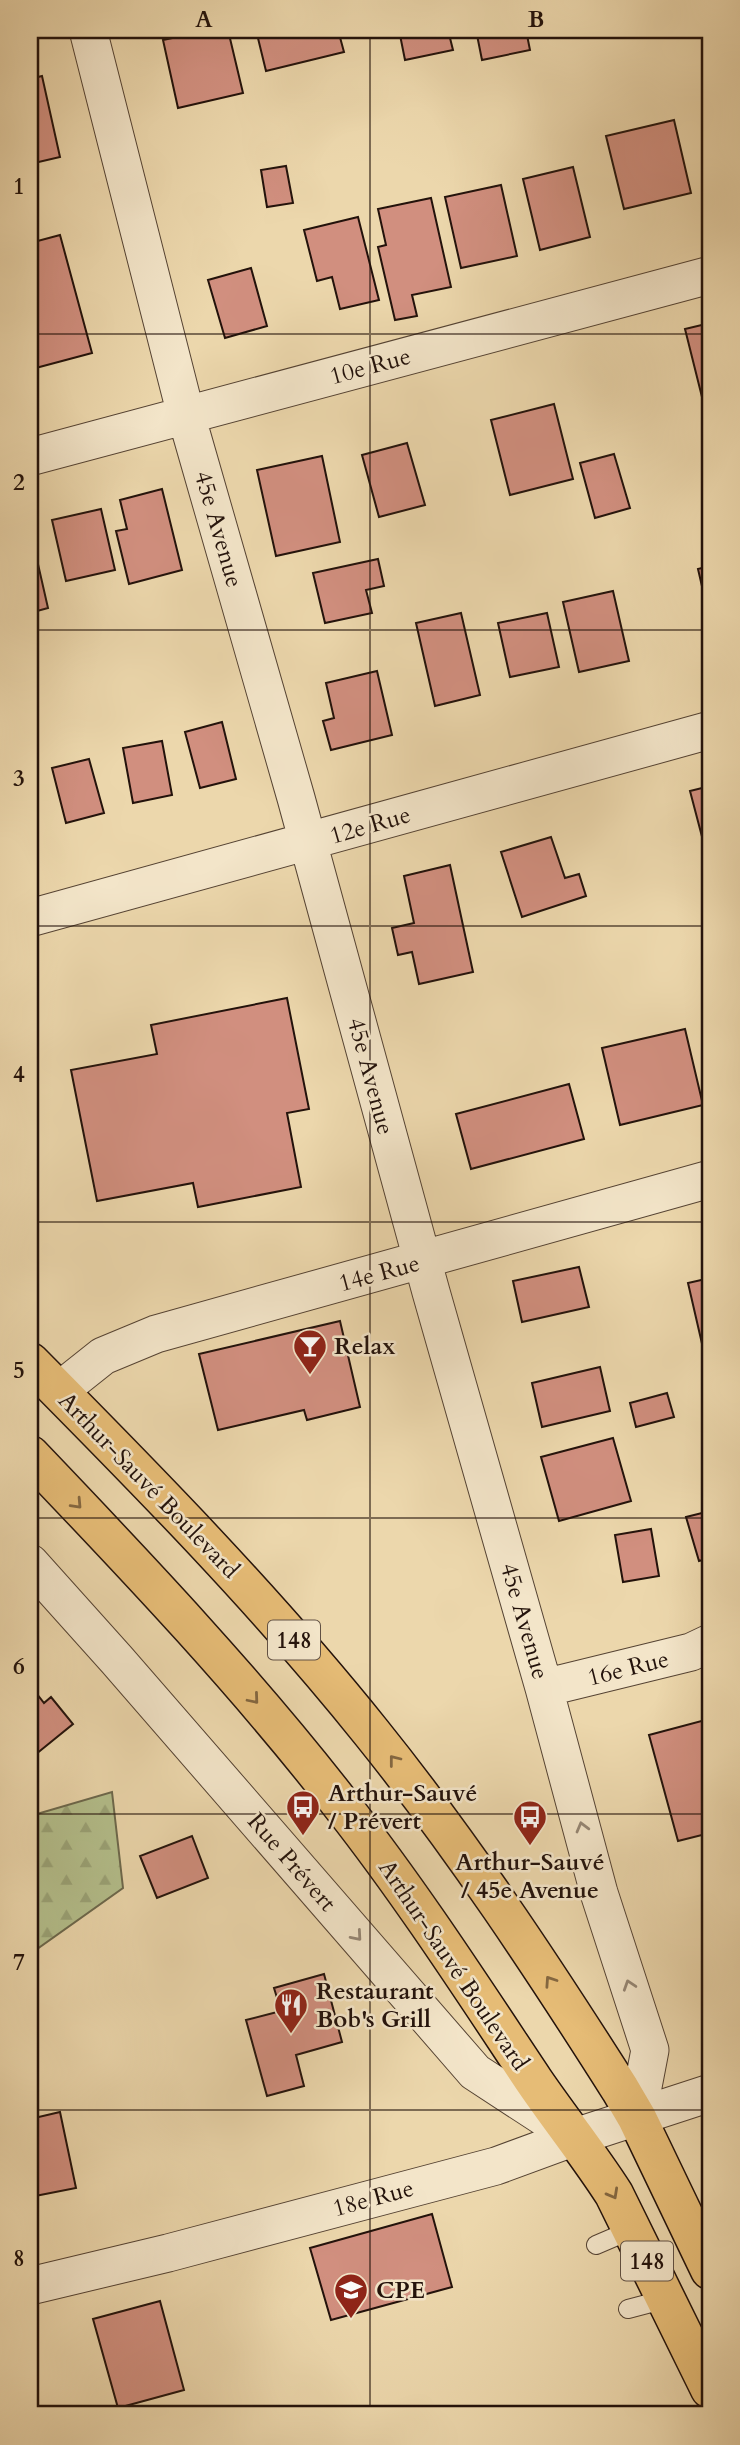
<svg xmlns="http://www.w3.org/2000/svg" width="740" height="2445" font-family="Cardo,serif">
  <defs>
    <pattern id="forest-firs" width="22" height="20" patternUnits="userSpaceOnUse" patternTransform="scale(1.75)"><rect width="22" height="20" fill="#b4bf8c"/><path d="M5 1l3.5 6h-7zM16 11l3.5 6h-7z" fill="#9aa377"/></pattern>
  </defs>
  <rect width="100%" height="100%" fill="#ecd7ac"/>
  <filter id="stains"><feTurbulence type="fractalNoise" baseFrequency=".00286" numOctaves="4"/><feColorMatrix values="0 0 0 0 .2 0 0 0 0 .09 0 0 0 0 .02 0 0 0 .5 -.17"/></filter>
  <radialGradient id="worn" r=".72"><stop offset=".6" stop-color="#630" stop-opacity="0"/><stop offset="1" stop-color="#630" stop-opacity=".3"/></radialGradient>
  <path fill="url(#forest-firs)" stroke="#6c684c" stroke-width="2" d="M112,1792L123,1888L30,1954V1816Z"/>
  <path fill="#d18f7f" stroke="#23120b" stroke-width="2" d="M210,30H228L243,93L178,108L163,40Z
    M256,30H338L344,52L266,71Z
    M399,30H448L453,50L405,60Z
    M476,30H526L530,50L482,60Z
    M42,76L60,157L30,164V79Z
    M674,120L691,193L624,209L606,136Z
    M286,166L293,203L267,207L261,170Z
    M573,167L590,237L540,250L523,179Z
    M501,185L517,256L461,268L445,197Z
    M431,198L451,287L412,295L417,316L395,320L378,247L386,245L378,209Z
    M358,217L379,300L340,309L332,277L317,281L304,230Z
    M60,235L92,353L32,369L30,362V243Z
    M251,268L267,326L225,338L208,280Z
    M710,323V412L706,413L685,329Z
    M554,404L573,479L510,495L491,420Z
    M407,443L425,505L379,517L362,455Z
    M614,454L630,508L595,518L580,463Z
    M322,456L340,542L276,556L257,470Z
    M162,489L182,570L129,584L116,531L127,529L120,500Z
    M101,509L115,570L66,581L52,520Z
    M30,529L48,608L30,613Z
    M378,559L384,586L366,590L372,613L325,623L313,573Z
    M710,566V621L698,569Z
    M613,591L629,661L579,672L563,602Z
    M461,613L480,695L435,706L416,623Z
    M547,613L559,667L510,677L498,623Z
    M377,671L392,735L331,750L323,721L334,718L326,683Z
    M222,722L236,779L200,788L185,732Z
    M162,741L172,795L133,803L123,748Z
    M89,759L104,813L66,823L52,768Z
    M710,786V847L705,848L690,791Z
    M551,837L565,878L579,874L586,896L522,917L501,852Z
    M450,865L473,972L419,984L412,952L398,955L392,928L414,923L404,876Z
    M287,998L309,1109L287,1113L301,1187L198,1207L193,1183L97,1201L71,1070L157,1054L151,1025Z
    M685,1029L703,1105L620,1125L602,1048Z
    M569,1084L584,1139L471,1169L456,1114Z
    M579,1267L589,1307L522,1322L513,1281Z
    M710,1278V1346L703,1348L688,1283Z
    M340,1321L360,1407L307,1420L304,1410L218,1430L199,1354Z
    M600,1367L610,1411L542,1427L532,1383Z
    M667,1393L674,1417L636,1427L630,1403Z
    M613,1438L631,1501L559,1521L541,1457Z
    M710,1511V1558L699,1561L686,1517Z
    M651,1529L659,1576L623,1582L615,1535Z
    M30,1685L44,1703L51,1697L73,1724L30,1759Z
    M709,1719L710,1833L678,1841L649,1735Z
    M192,1836L208,1878L157,1898L140,1856Z
    M324,1974L342,2042L296,2055L304,2086L267,2096L246,2020L281,2011L274,1988Z
    M60,2112L76,2188L30,2197V2119Z
    M432,2214L452,2287L331,2320L310,2248Z
    M160,2301L184,2390L118,2408L93,2319Z"/>
  <g fill="none" stroke-linecap="round" stroke-linejoin="round">
    <g stroke="#554333" stroke-width="20">
      <path id="lane" d="M596,2245L631,2230
        M628,2309L666,2299"/>
    </g>
    <g stroke="#554333" stroke-width="39">
      <path id="street" d="M88,30L186,415L296,798L431,1292L544,1688L599,1893L650,2050L637,2118
        M30,457L710,275
        M30,918L710,730
        M59,1391L103,1356L156,1334L710,1179
        M30,1563L117,1660L475,2072L570,2134
        M544,1688L691,1652L710,1643
        M30,2286L168,2253L496,2166L575,2137L710,2093"/>
    </g>
    <g stroke="#23120b" stroke-width="41">
      <path id="primary" d="M30,1362C148,1481 266,1601 371,1732C462,1845 542,1966 620,2089L637,2118L710,2270
        M30,1455C138,1568 247,1683 343,1807C412,1895 472,1988 534,2081C560,2119 589,2155 614,2194L710,2389"/>
    </g>
    <use href="#lane" stroke="#f3e5c9" stroke-width="18"/>
    <use href="#street" stroke="#f3e5c9" stroke-width="37"/>
    <use href="#primary" stroke="#e6bc76" stroke-width="38"/>
  </g>
  <defs><path id="oneway-chevron" d="M-2-3.5L2.5 0L-2 3.5" fill="none" stroke-width="1.6" stroke-linecap="round" stroke-linejoin="round" transform="scale(1.75)"/></defs>
  <g stroke="#846740">
    <use href="#oneway-chevron" transform="translate(77 1504) rotate(47)"/>
    <use href="#oneway-chevron" transform="translate(254 1699) rotate(50)"/>
    <use href="#oneway-chevron" transform="translate(394 1760) rotate(-128)"/>
    <use href="#oneway-chevron" transform="translate(550 1981) rotate(-124)"/>
    <use href="#oneway-chevron" transform="translate(613 2194) rotate(61)"/>
  </g>
  <g stroke="#958674">
    <use href="#oneway-chevron" transform="translate(582 1827) rotate(-105)"/>
    <use href="#oneway-chevron" transform="translate(357 1936) rotate(49)"/>
    <use href="#oneway-chevron" transform="translate(629 1985) rotate(-108)"/>
  </g>
  <path fill="none" stroke="#23120b" stroke-width="2" stroke-opacity="0.55" d="M370,30V2415M30,334H710M30,630H710M30,926H710M30,1222H710M30,1518H710M30,1814H710M30,2110H710"/>
  <defs>
    <g id="bar-pin" transform="scale(1.75)"><path d="M0 17L-7.5 6A9.5 9.5 0 1 1 7.5 6Z" fill="#8f2418" stroke="#f3e5c9"/><path d="M-6-5H6L.8 .8V4.5H3.5V6h-7V4.5H-.8V.8Z" fill="#fff"/></g>
    <g id="bus-pin" transform="scale(1.75)"><path d="M0 17L-7.5 6A9.5 9.5 0 1 1 7.5 6Z" fill="#8f2418" stroke="#f3e5c9"/><path d="M-5-6H5V4H4V6H2V4H-2V6H-4V4H-5ZM-3.5-4V0h7V-4ZM-3.5 1.2v1.5H-2V1.2ZM2 1.2v1.5H3.5V1.2Z" fill="#fff"/></g>
    <g id="restaurant-pin" transform="scale(1.75)"><path d="M0 17L-7.5 6A9.5 9.5 0 1 1 7.5 6Z" fill="#8f2418" stroke="#f3e5c9"/><path d="M-5-6h1v4h1v-4h1v4h1v-4h1v5L-1.5 .5V6h-2V.5L-5-1ZM5-6V6H3V1.5H1.5Q1.5-4 5-6Z" fill="#fff"/></g>
    <g id="school-pin" transform="scale(1.75)"><path d="M0 17L-7.5 6A9.5 9.5 0 1 1 7.5 6Z" fill="#8f2418" stroke="#f3e5c9"/><path d="M0-5L7-2L0 1L-7-2ZM-4 1L0 2.5L4 1V4Q0 6-4 4Z" fill="#fff"/></g>
  </defs>
  <g fill-rule="evenodd">
    <use href="#bar-pin" x="310" y="1346"/>
    <use href="#bus-pin" x="303" y="1807"/>
    <use href="#bus-pin" x="530" y="1817"/>
    <use href="#restaurant-pin" x="291" y="2005"/>
    <use href="#school-pin" x="351" y="2290"/>
  </g>
  <g text-anchor="middle" stroke-width="5" stroke-linejoin="round" paint-order="stroke">
    <g fill="#f3e5c9" stroke="#615144" stroke-width="2">
      <rect x="268" y="1620.5" width="52" height="39" rx="5"/>
      <rect x="621" y="2241.5" width="52" height="39" rx="5"/>
    </g>
    <g font-size="23" font-weight="bold" fill="#23120b">
      <text x="294" y="1648">148</text>
      <text x="647" y="2269">148</text>
    </g>
    <g font-size="24" fill="#23120b" stroke="#f3e5c9">
      <text transform="translate(370 366) rotate(-15)" y="8">10e Rue</text>
      <text transform="translate(219 529) rotate(74)" y="8">45e Avenue</text>
      <text transform="translate(370 825) rotate(-16)" y="8">12e Rue</text>
      <text transform="translate(371 1076) rotate(75)" y="8">45e Avenue</text>
      <text transform="translate(379 1273) rotate(-15)" y="8">14e Rue</text>
      <text transform="translate(149 1485) rotate(46)" y="8">Arthur-Sauvé Boulevard</text>
      <text transform="translate(525 1621) rotate(74)" y="8">45e Avenue</text>
      <text transform="translate(628 1668) rotate(-14)" y="8">16e Rue</text>
      <text transform="translate(292 1862) rotate(49)" y="8">Rue Prévert</text>
      <text transform="translate(454 1965) rotate(56)" y="8">Arthur-Sauvé Boulevard</text>
      <text transform="translate(373 2198) rotate(-15)" y="8">18e Rue</text>
    </g>
    <g font-size="24" font-weight="bold" fill="#23120b" stroke="#f3e5c9" text-anchor="start">
      <text x="334" y="1354">Relax</text>
      <text x="328" y="1801">Arthur-Sauvé<tspan x="328" dy="28">/ Prévert</tspan></text>
      <text x="530" y="1870" text-anchor="middle">Arthur-Sauvé<tspan x="530" dy="28">/ 45e Avenue</tspan></text>
      <text x="316" y="1999">Restaurant<tspan x="316" dy="28">Bob's Grill</tspan></text>
      <text x="376" y="2298">CPE</text>
    </g>
  </g>
  <rect width="740" height="2445" fill="none" stroke="#ecd7ac" stroke-width="77"/>
  <rect x="38" y="38" width="664" height="2368" fill="none" stroke="#23120b" stroke-width="2.5"/>
  <g font-size="23" text-anchor="middle" font-weight="bold" fill="#23120b">
    <text x="204" y="27">A</text>
    <text x="536" y="27">B</text>
    <text x="19" y="194">1</text>
    <text x="19" y="490">2</text>
    <text x="19" y="786">3</text>
    <text x="19" y="1082">4</text>
    <text x="19" y="1378">5</text>
    <text x="19" y="1674">6</text>
    <text x="19" y="1970">7</text>
    <text x="19" y="2266">8</text>
  </g>
  <rect width="100%" height="100%" filter="url(#stains)"/>
  <rect width="100%" height="100%" fill="url(#worn)"/>
</svg>
